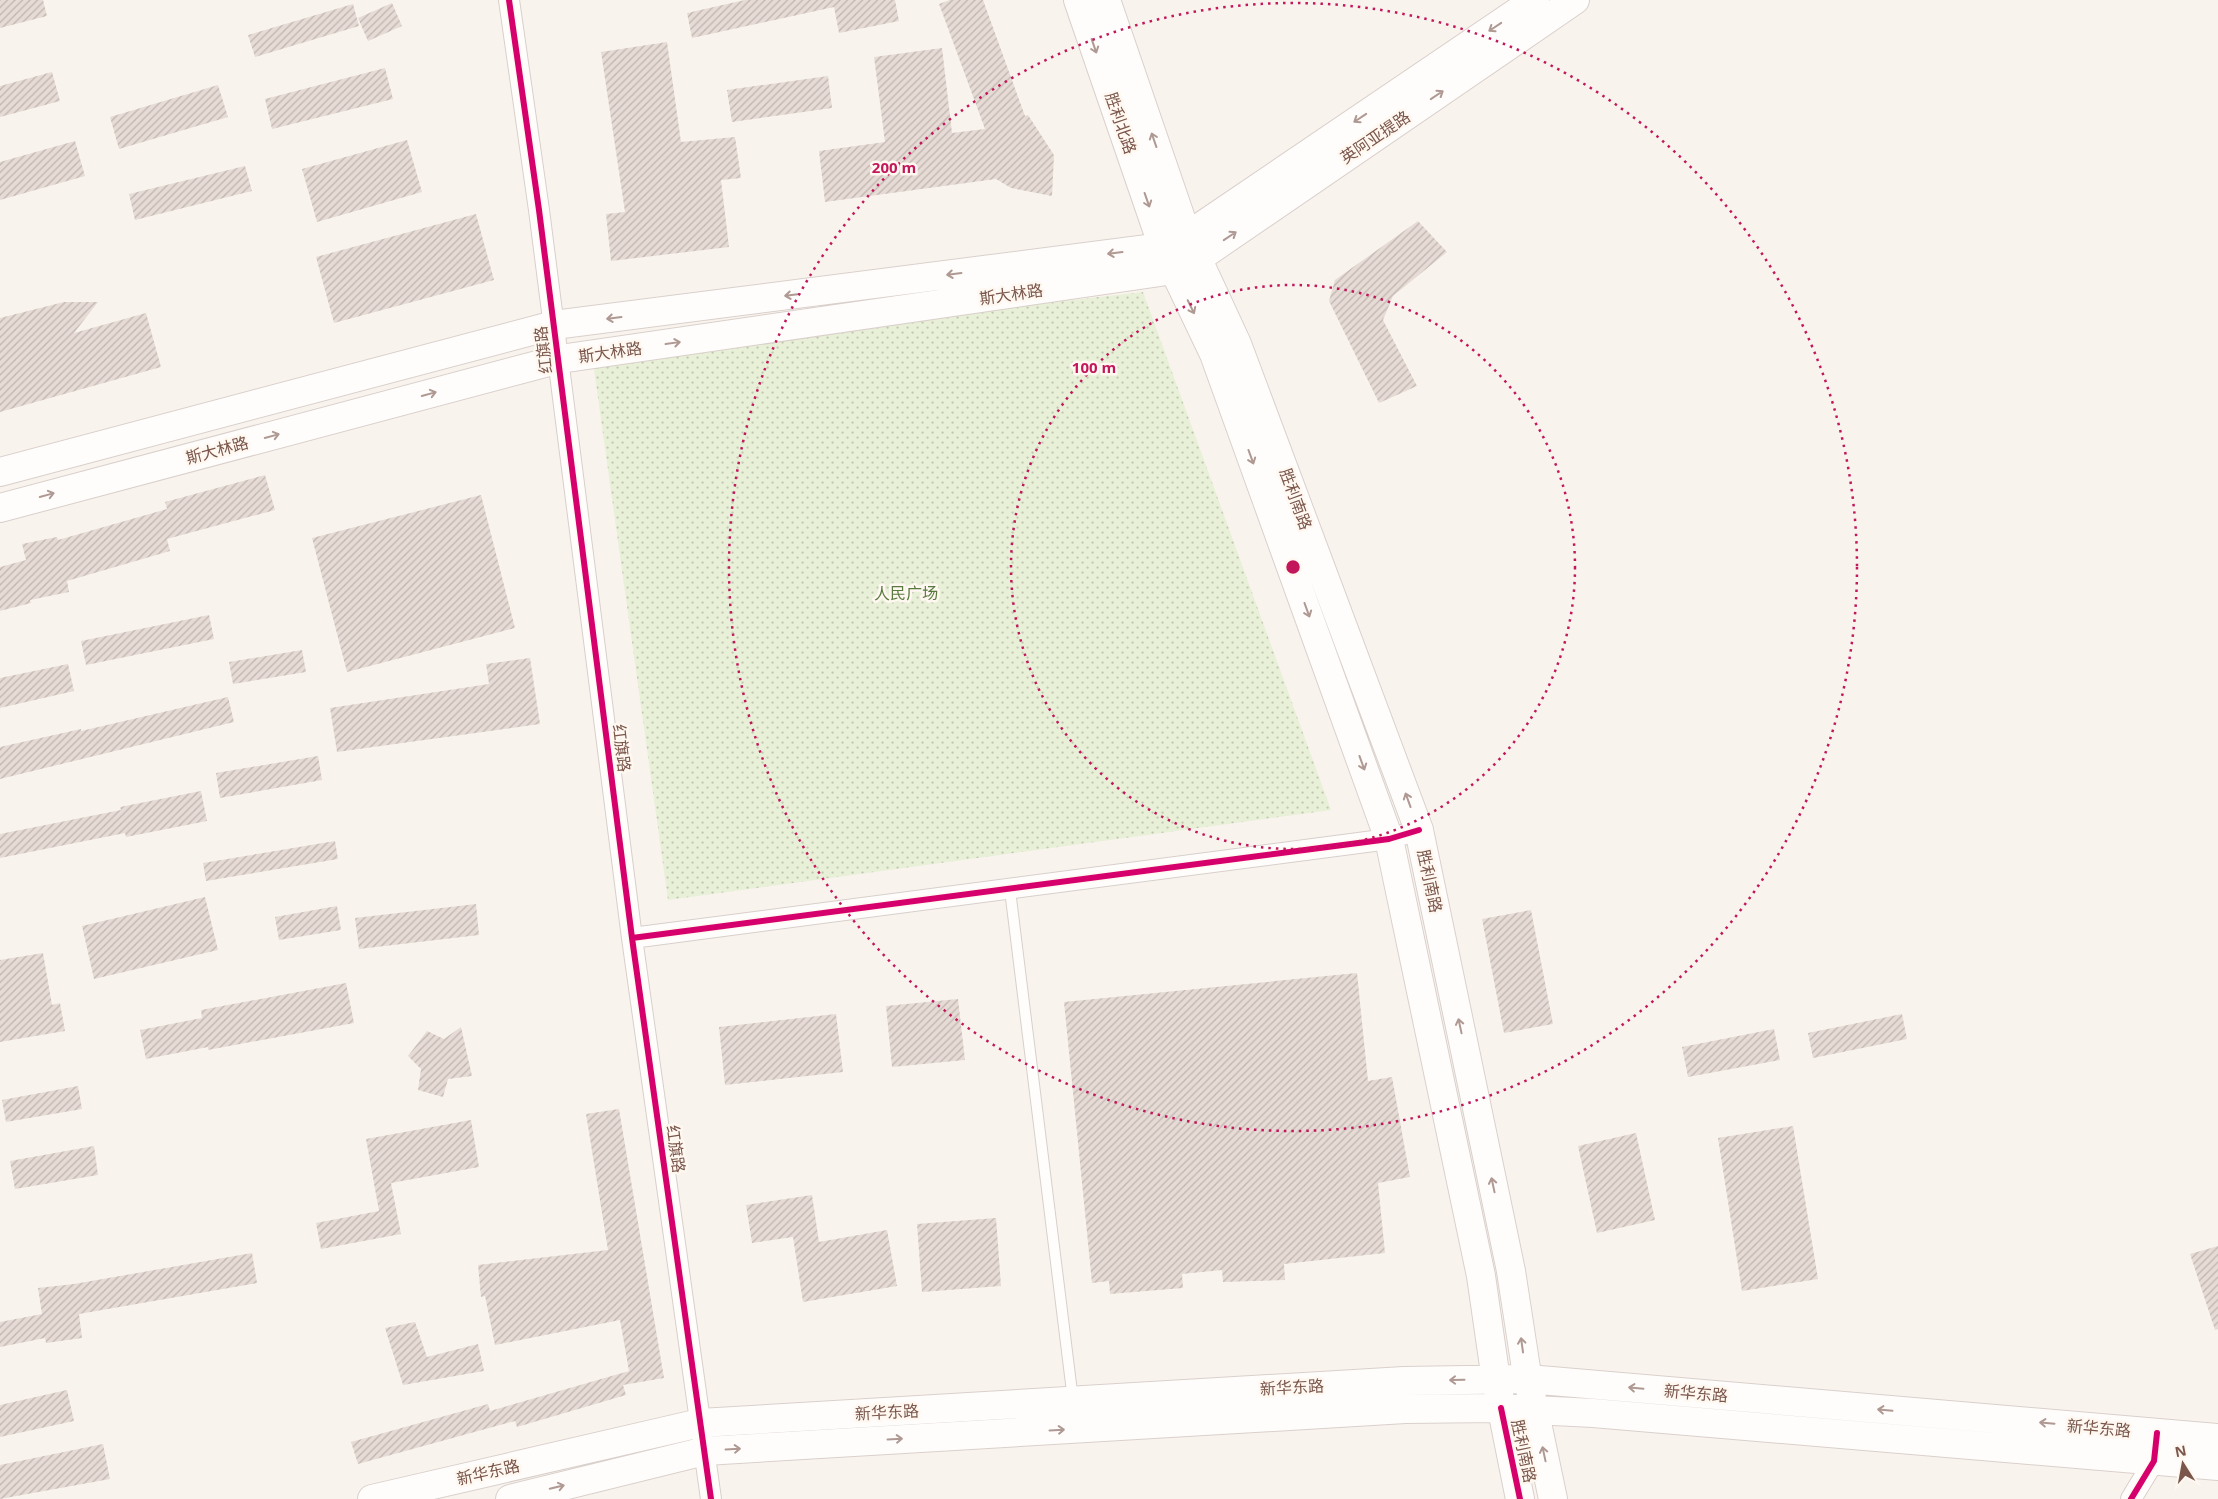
<svg xmlns="http://www.w3.org/2000/svg" width="2218" height="1499" font-family="'Open Sans','Noto Sans SC',sans-serif">
  <defs>
    <pattern id="park-dots" width="8" height="8" patternUnits="userSpaceOnUse" patternTransform="scale(1.25)"><rect width="8" height="8" fill="#e8f0d8"/><path d="M2 2h.1M6 6h.1" fill="none" stroke="#c1c5b1" stroke-width="1.8" stroke-linecap="round"/></pattern>
    <pattern id="building-hatch" width="6" height="6" patternUnits="userSpaceOnUse" patternTransform="scale(1.25)"><rect width="6" height="6" fill="#e6dbd5"/><path d="M-1 1l2-2M0 6l6-6M5 7l2-2" fill="none" stroke="#bfb4af"/></pattern>
  </defs>
  <rect width="100%" height="100%" fill="#f9f3ee"/>
  <path fill="url(#park-dots)" d="M1143,292L1331,810L668,900L592,355Z"/>
  <path fill="url(#building-hatch)" d="M0,0H43L47,16L0,28Z
    M745,0H895L899,21L839,33L834,7L692,38L687,13Z
    M950,0H983L1025,116L1028,115L1054,155L1052,196L1011,188L996,179L825,202L819,151L885,142L874,57L942,48L952,133L985,129L939,4Z
    M392,3L402,26L368,41L358,18Z
    M353,4L359,26L255,57L248,35Z
    M667,42L681,142L735,137L741,178L721,180L729,247L611,261L606,214L625,212L601,52Z
    M385,68L393,99L272,129L265,99Z
    M52,72L60,101L0,117V86Z
    M828,76L832,108L732,122L727,90Z
    M218,85L228,117L119,149L110,117Z
    M407,140L422,192L317,222L302,169Z
    M75,141L85,176L0,200V162Z
    M245,166L252,191L135,220L129,194Z
    M476,214L494,280L334,323L316,257Z
    M1418,221L1447,252L1393,296L1383,320L1417,386L1379,403L1329,301L1335,280Z
    M64,302H98L74,333L146,313L161,367L0,412V318Z
    M265,475L275,510L167,539L170,551L67,581L69,592L30,600L31,603L0,611V567L26,560L22,544L57,537L58,540L167,509L165,502Z
    M481,495L515,628L347,672L312,538Z
    M209,615L214,639L86,665L81,641Z
    M302,650L306,672L233,684L229,662Z
    M530,658L540,724L337,752L330,708L489,684L486,664Z
    M68,664L74,691L0,708V678Z
    M228,697L234,722L0,779V747L81,729V731Z
    M318,756L322,780L220,798L216,773Z
    M201,791L207,821L126,837L125,833L0,858V834L121,810L120,807Z
    M335,841L338,859L206,881L203,863Z
    M205,897L218,950L94,979L82,926Z
    M476,904L479,935L359,949L355,918Z
    M337,906L341,930L279,940L275,917Z
    M1531,910L1553,1024L1504,1033L1482,919Z
    M43,953L52,1005L60,1003L65,1031L0,1042V960Z
    M1357,973L1368,1081L1392,1077L1410,1177L1378,1183L1385,1253L1284,1264L1285,1280L1223,1282L1222,1270L1182,1274L1183,1288L1110,1294L1109,1281L1092,1283L1064,1002Z
    M346,983L354,1023L208,1050V1047L146,1059L140,1030L202,1018L201,1010Z
    M958,999L965,1060L892,1067L886,1006Z
    M836,1014L843,1072L725,1085L719,1027Z
    M1902,1014L1907,1039L1813,1058L1808,1033Z
    M461,1027L472,1076L448,1079L443,1097L418,1090L421,1069L408,1056L427,1031L444,1039Z
    M1774,1029L1780,1060L1688,1077L1682,1047Z
    M78,1086L82,1109L6,1122L2,1100Z
    M619,1109L664,1378L623,1385L626,1395L517,1427L515,1421L358,1464L351,1442L488,1404L490,1411L629,1371L620,1320L495,1345L485,1296L481,1297L478,1265L608,1250L586,1114Z
    M471,1120L479,1167L391,1183L401,1234L321,1249L316,1223L379,1211L366,1139Z
    M1793,1126L1818,1279L1742,1291L1718,1138Z
    M1636,1133L1655,1220L1597,1233L1578,1146Z
    M94,1146L98,1175L15,1189L10,1161Z
    M812,1195L819,1242L887,1230L897,1286L803,1302L793,1237L752,1243L746,1205Z
    M996,1218L1001,1286L922,1292L917,1224Z
    M2218,1246V1329L2215,1330L2190,1254Z
    M252,1253L257,1283L79,1314L82,1338L46,1343L45,1338L0,1347V1322L42,1314L38,1288L74,1284Z
    M415,1322L427,1357L478,1344L484,1371L403,1385L385,1328Z
    M67,1390L74,1421L0,1437V1405Z
    M103,1444L110,1479L0,1499V1465Z"/>
  <g fill="none" stroke-linecap="round" stroke-linejoin="round">
    <g stroke="#d8cfca" stroke-width="12">
      <path id="lane" d="M1010,890L1073,1400"/>
    </g>
    <g stroke="#d8cfca" stroke-width="22">
      <path id="street" d="M509,0L539,210L632,938L711,1499
        M632,938L1389,839L1419,830
        M2131,1499L2154,1461L2155,1450"/>
    </g>
    <g stroke="#dad0cb" stroke-width="30">
      <path id="secondary" d="M1078,0L1163,247L1214,354L1389,839L1481,1276L1496,1380L1520,1499
        M1106,0L1187,236L1237,344L1419,830L1511,1271L1527,1375L1553,1499
        M0,472L554,325L1163,247L1187,236L1535,0
        M0,508L560,359L1174,270L1197,259L1575,0
        M372,1499L700,1423L1404,1381L1528,1379L2218,1438
        M510,1499L705,1451L1405,1409L1495,1408L1593,1413L2218,1466"/>
    </g>
    <use href="#lane" stroke="#fefdfc" stroke-width="10"/>
    <use href="#street" stroke="#fefdfc" stroke-width="20"/>
    <use href="#secondary" stroke="#fefdfc" stroke-width="28"/>
    <g stroke="#fff8f1" stroke-width="9">
      <path id="cycleway" d="M509,0L539,210L632,938L711,1499
        M632,938L1389,839L1419,830
        M1501,1408L1520,1499
        M2131,1499L2154,1461L2157,1433"/>
    </g>
    <use href="#cycleway" stroke="#d6006c" stroke-width="6"/>
  </g>
  <defs><path id="oneway-shaft" d="M-6 0H5M1.5-3L5.5 0L1.5 3" fill="none" stroke-width="1.6" stroke-linecap="round" stroke-linejoin="round" transform="scale(1.25)"/></defs>
  <g stroke="#af9992">
    <use href="#oneway-shaft" transform="translate(1495 27) rotate(146)"/>
    <use href="#oneway-shaft" transform="translate(1094 46) rotate(71)"/>
    <use href="#oneway-shaft" transform="translate(1437 95) rotate(-34)"/>
    <use href="#oneway-shaft" transform="translate(1360 118) rotate(146)"/>
    <use href="#oneway-shaft" transform="translate(1154 140) rotate(-109)"/>
    <use href="#oneway-shaft" transform="translate(1147 200) rotate(71)"/>
    <use href="#oneway-shaft" transform="translate(1230 236) rotate(-34)"/>
    <use href="#oneway-shaft" transform="translate(1115 253) rotate(173)"/>
    <use href="#oneway-shaft" transform="translate(954 274) rotate(173)"/>
    <use href="#oneway-shaft" transform="translate(792 295) rotate(173)"/>
    <use href="#oneway-shaft" transform="translate(1191 307) rotate(64)"/>
    <use href="#oneway-shaft" transform="translate(614 318) rotate(173)"/>
    <use href="#oneway-shaft" transform="translate(673 343) rotate(-8)"/>
    <use href="#oneway-shaft" transform="translate(429 394) rotate(-15)"/>
    <use href="#oneway-shaft" transform="translate(272 436) rotate(-15)"/>
    <use href="#oneway-shaft" transform="translate(1251 457) rotate(70)"/>
    <use href="#oneway-shaft" transform="translate(47 495) rotate(-15)"/>
    <use href="#oneway-shaft" transform="translate(1307 610) rotate(70)"/>
    <use href="#oneway-shaft" transform="translate(1362 763) rotate(70)"/>
    <use href="#oneway-shaft" transform="translate(1408 800) rotate(-110)"/>
    <use href="#oneway-shaft" transform="translate(1460 1026) rotate(-102)"/>
    <use href="#oneway-shaft" transform="translate(1493 1185) rotate(-102)"/>
    <use href="#oneway-shaft" transform="translate(1522 1345) rotate(-98)"/>
    <use href="#oneway-shaft" transform="translate(1457 1380) rotate(179)"/>
    <use href="#oneway-shaft" transform="translate(1636 1388) rotate(-175)"/>
    <use href="#oneway-shaft" transform="translate(1885 1410) rotate(-175)"/>
    <use href="#oneway-shaft" transform="translate(2047 1423) rotate(-175)"/>
    <use href="#oneway-shaft" transform="translate(1057 1430) rotate(-3)"/>
    <use href="#oneway-shaft" transform="translate(895 1439) rotate(-3)"/>
    <use href="#oneway-shaft" transform="translate(733 1449) rotate(-3)"/>
    <use href="#oneway-shaft" transform="translate(1544 1454) rotate(-102)"/>
    <use href="#oneway-shaft" transform="translate(557 1487) rotate(-14)"/>
  </g>
  <g fill="none" stroke="#c2185b" stroke-width="2.5" stroke-dasharray="2.5 5">
    <circle cx="1293" cy="567" r="282"/>
    <circle cx="1293" cy="567" r="564"/>
  </g>
  <g text-anchor="middle" stroke-width="5" stroke-linejoin="round" paint-order="stroke">
    <g font-size="16" fill="#7a564b" stroke="#fff8f1">
      <text transform="translate(1121 123) rotate(71)" y="6">胜利北路</text>
      <text transform="translate(1375 137) rotate(-34)" y="6">英阿亚提路</text>
      <text transform="translate(1011 294) rotate(-8)" y="6">斯大林路</text>
      <text transform="translate(543 350) rotate(-97)" y="6">红旗路</text>
      <text transform="translate(610 352) rotate(-8)" y="6">斯大林路</text>
      <text transform="translate(217 450) rotate(-15)" y="6">斯大林路</text>
      <text transform="translate(1296 499) rotate(70)" y="6">胜利南路</text>
      <text transform="translate(622 748) rotate(83)" y="6">红旗路</text>
      <text transform="translate(1430 881) rotate(78)" y="6">胜利南路</text>
      <text transform="translate(676 1149) rotate(82)" y="6">红旗路</text>
      <text transform="translate(1292 1387) rotate(-3)" y="6">新华东路</text>
      <text transform="translate(1696 1393) rotate(5)" y="6">新华东路</text>
      <text transform="translate(887 1412) rotate(-3)" y="6">新华东路</text>
      <text transform="translate(2099 1428) rotate(5)" y="6">新华东路</text>
      <text transform="translate(1524 1451) rotate(78)" y="6">胜利南路</text>
      <text transform="translate(488 1472) rotate(-13)" y="6">新华东路</text>
    </g>
    <g font-size="16" fill="#587a3f" stroke="#fff8f1">
      <text x="906" y="599">人民广场</text>
    </g>
  </g>
  <circle cx="1293" cy="567" r="8" fill="#c2185b" stroke="#fff8f1" stroke-width="2.5"/>
  <g font-size="15" text-anchor="middle" font-weight="bold" fill="#c2185b" stroke="#fff8f1" stroke-width="5" stroke-linejoin="round" paint-order="stroke">
    <text x="894" y="173">200 m</text>
    <text x="1094" y="373">100 m</text>
  </g>
  <g transform="translate(2183 1464) rotate(349)" stroke="#fff8f1" stroke-width="4" paint-order="stroke">
  <path d="M0-4L9 19L0 12L-9 19Z" fill="#7a564b"/>
  <text y="-8" font-size="14" font-weight="bold" text-anchor="middle" fill="#7a564b">N</text>
  </g>
</svg>
